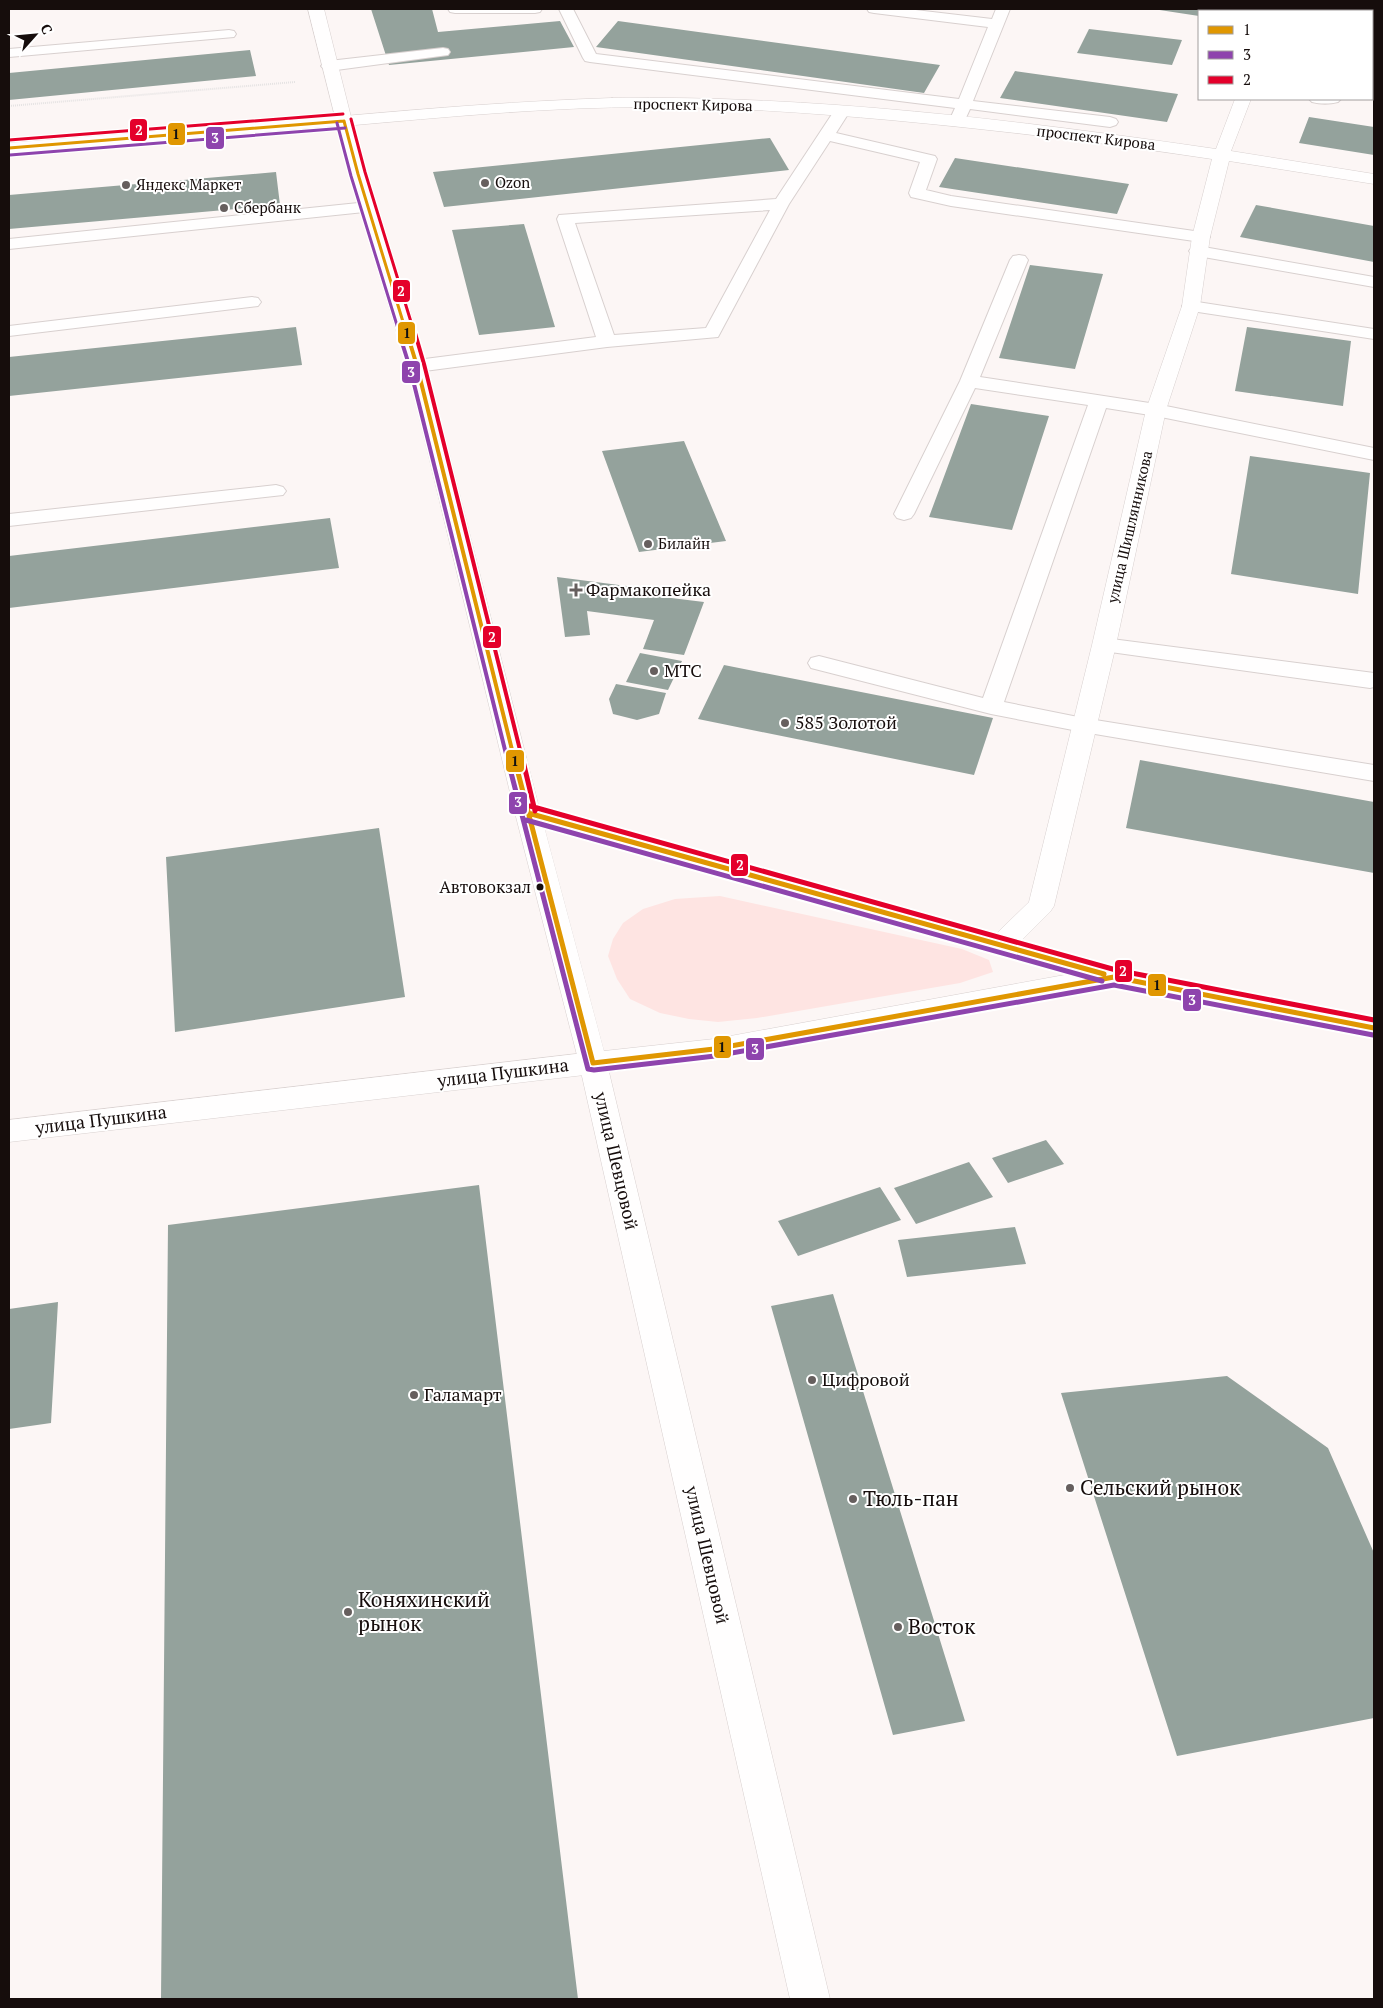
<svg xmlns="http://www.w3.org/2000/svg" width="1383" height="2008" font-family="'PT Serif',serif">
  <rect width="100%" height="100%" fill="#fcf6f5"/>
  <path fill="#fee4e2" d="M720,896L962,949L989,960L993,972L960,983L757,1018L718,1022L689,1019L660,1013L630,999L617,979L608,956L613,939L623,923L643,909L675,899Z"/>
  <path fill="#94a29c" d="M371,9H432L438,32L560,21L574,47L389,65Z
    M1153,9H1206L1205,11H1199V16Z
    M1328,9H1349L1360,10L1327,11Z
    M1372,12H1374V77H1372Z
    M618,21L940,65L924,93L596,47Z
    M1089,29L1182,40L1172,65L1077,53Z
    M250,50L256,76L9,100V73Z
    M1015,71L1178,94L1167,122L1000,98Z
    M1309,117L1374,127V155L1299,143Z
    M770,138L789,170L444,207L433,172Z
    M955,158L1129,184L1117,214L939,187Z
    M276,172L280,205L9,229V195Z
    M1256,205L1374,226V262L1240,237Z
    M524,224L555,327L479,335L452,230Z
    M1030,265L1103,274L1075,369L999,358Z
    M296,327L302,365L9,396V357Z
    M1247,327L1351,341L1343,406L1235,391Z
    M971,404L1049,416L1012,530L929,517Z
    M684,441L726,541L639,552L602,451Z
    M1250,456L1370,473L1358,594L1231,574Z
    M330,518L339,568L9,608V556Z
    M557,577L665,591L663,597L704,602L684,655L643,649L654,620L587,611L590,635L565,637Z
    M640,653L682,661L668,690L626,682Z
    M724,665L993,718L974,775L698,719Z
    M616,684L666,693L659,714L637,720L613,714L609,699Z
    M1140,760L1374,802V873L1126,828Z
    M379,828L405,997L175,1032L166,857Z
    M1046,1140L1064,1164L1008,1183L992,1158Z
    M969,1162L993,1197L916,1224L894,1188Z
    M479,1185L578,1999H161L168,1225Z
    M880,1187L901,1220L798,1256L778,1221Z
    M1015,1227L1026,1264L907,1277L898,1240Z
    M833,1294L965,1721L893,1735L771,1306Z
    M58,1302L51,1423L9,1429V1309Z
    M1227,1376L1328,1448L1374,1553V1718L1177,1756L1061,1393Z"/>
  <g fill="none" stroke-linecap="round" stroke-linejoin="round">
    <g stroke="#d8d0cf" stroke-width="2">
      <path id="service" d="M448,9H542L540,12L535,13H455L450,12Z
        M559,9H573L596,54L959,99L988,27L874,13L869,12L867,9H907L992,19L996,9H1010L973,101L1110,117L1116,119L1118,122L1116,125L1110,127L970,109L964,122H952L950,119L955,108L590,62L585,61L583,58Z
        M229,30L234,31L236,34L234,37L9,57V49Z
        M443,48L448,49L450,52L448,55L329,71L324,69L321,66L324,63L329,61Z
        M1372,81H1374V91H1372Z
        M1309,99H1341L1338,102C1330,104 1320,104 1312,102Z
        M842,106L848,108L850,111L836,133L935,156L937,159L926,190L951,196L1201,232L1207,233L1210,237L1207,241L1201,242L951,206L911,197L909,193L920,162L830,141L789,204L718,337L607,347L417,372L410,370L408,366L410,362L417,360L596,337L557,219L559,215L776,199L836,108ZM770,210L706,328L614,335L575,223Z
        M368,202L374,203L376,207L374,211L9,249V239Z
        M1198,246L1374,277V287L1192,255L1189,251L1192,247Z
        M1019,255L1025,256L1028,260L980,377L1156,404L1374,448V460L1156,416L1106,408L1004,702L1083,718L1374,765V781L1083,732L991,714L811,668L808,663L811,658L819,656L983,698L1088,405L975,388L914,514L911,518L904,520L897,518L894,514L960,381L1010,260L1013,256Z
        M252,297L258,298L261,302L258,306L9,336V326Z
        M1191,301L1374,329V339L1185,310L1182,306L1185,302Z
        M276,485L283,487L286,491L283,495L9,526V514Z
        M1104,638L1374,673V687L1370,688L1096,650L1093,645L1096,640Z"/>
    </g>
    <g stroke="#d8d0cf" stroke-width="1">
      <path id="minor" d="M1266,9H1282L1280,11H1266Z
        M612,98C813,95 1016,120 1216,149L1235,99H1251L1231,151L1374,174V184L1229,161L1210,237L1200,306L1166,410L1116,645L1054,906L1050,912L1011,951L1002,954L993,951L989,944L993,937L1029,902L1092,645L1146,410L1182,306L1192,237L1212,159C1105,143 998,130 890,120C811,113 730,107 650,107C548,107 446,117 344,126L338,124L336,121L338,118L344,116C433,108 522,101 612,98Z"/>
    </g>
    <g stroke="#d8d0cf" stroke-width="1">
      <path id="tertiary" d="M308,9H324L352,121L350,124H338L336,121Z
        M593,1052L603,1056L607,1063L603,1070L593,1074L9,1142V1120Z"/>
    </g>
    <g stroke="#d8d0cf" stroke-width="1">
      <path id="primary" d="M344,116L350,118L352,121L367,174L427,366L539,808L1114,967L1374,1018V1038L1111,986L714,1059L609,1072L830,1999H790L579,1063L515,813L407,366L349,174L337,126L9,153V143ZM544,826L1070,974L714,1039L604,1051Z"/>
    </g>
    <path stroke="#e5e3e3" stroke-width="2" stroke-dasharray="1 1" stroke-linecap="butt" d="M9,106L295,82"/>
    <use href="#service" fill="#fffefe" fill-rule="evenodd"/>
    <use href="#minor" fill="#fffefe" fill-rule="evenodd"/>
    <use href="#tertiary" fill="#fffefe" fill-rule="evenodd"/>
    <use href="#primary" fill="#fffefe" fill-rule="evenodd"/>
    <g stroke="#fff" stroke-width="5.5">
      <path id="bus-1-far2" d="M344,121L358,174L407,335
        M9,148L344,121"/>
    </g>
    <g stroke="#fff" stroke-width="7">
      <path id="bus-1-far1" d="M407,333L417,366L515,762"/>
    </g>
    <g stroke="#fff" stroke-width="9">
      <path id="bus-1" d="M515,761L593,1063L714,1049L1114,977L1374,1028
        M528,813L1104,974"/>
    </g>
    <g stroke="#fff" stroke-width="5.5">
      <path id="bus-2-far2" d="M337,123L351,176L400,335
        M10,155L345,128"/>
    </g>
    <g stroke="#fff" stroke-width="7">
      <path id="bus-2-far1" d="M399,333L410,368L508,762"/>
    </g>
    <g stroke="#fff" stroke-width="9">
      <path id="bus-2" d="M508,761L588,1069L594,1070L715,1056L1114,985L1373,1035
        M526,820L1102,981"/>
    </g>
    <g stroke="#fff" stroke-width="5.5">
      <path id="bus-3-far2" d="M351,119L365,172L415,335
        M9,140L343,114"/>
    </g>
    <g stroke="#fff" stroke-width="7">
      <path id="bus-3-far1" d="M415,333L424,364L523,762"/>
    </g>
    <g stroke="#fff" stroke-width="9">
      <path id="bus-3" d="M523,761L535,811
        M530,806L1116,970L1374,1020"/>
    </g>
    <use href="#bus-1-far2" stroke="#e09701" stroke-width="3"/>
    <use href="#bus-1-far1" stroke="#e09701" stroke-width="4"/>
    <use href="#bus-1" stroke="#e09701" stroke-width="5"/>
    <use href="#bus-2-far2" stroke="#8e44ad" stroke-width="3"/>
    <use href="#bus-2-far1" stroke="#8e44ad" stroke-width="4"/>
    <use href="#bus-2" stroke="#8e44ad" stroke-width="5"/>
    <use href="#bus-3-far2" stroke="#e4002b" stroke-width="3"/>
    <use href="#bus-3-far1" stroke="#e4002b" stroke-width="4"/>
    <use href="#bus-3" stroke="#e4002b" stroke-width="5"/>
  </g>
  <g fill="#665f5e" stroke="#fff" stroke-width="2">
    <circle cx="485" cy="183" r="5"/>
    <circle cx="126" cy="185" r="5"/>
    <circle cx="224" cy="208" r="5"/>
    <circle cx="648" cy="544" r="5"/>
    <path d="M573.5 582.5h5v5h5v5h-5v5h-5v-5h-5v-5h5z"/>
    <circle cx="654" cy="671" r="5"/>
    <circle cx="785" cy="723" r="5"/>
    <circle cx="812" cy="1380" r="5"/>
    <circle cx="414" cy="1395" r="5"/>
    <circle cx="1070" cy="1488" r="5"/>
    <circle cx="853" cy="1499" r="5"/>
    <circle cx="348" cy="1612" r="5"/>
    <circle cx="898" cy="1627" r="5"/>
  </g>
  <circle fill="#160d0c" stroke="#fff" stroke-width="2" cx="540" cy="887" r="4.5"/>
  <g text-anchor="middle" stroke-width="4" stroke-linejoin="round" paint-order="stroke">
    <g font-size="15" fill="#160d0c" stroke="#fff">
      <text transform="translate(693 105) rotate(1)" y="5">проспект Кирова</text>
      <text transform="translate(1096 138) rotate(7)" y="5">проспект Кирова</text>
      <text transform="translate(1130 527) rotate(-77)" y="5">улица Шишлянникова</text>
    </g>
    <g font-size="15" fill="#160d0c" stroke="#fff" text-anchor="start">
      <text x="495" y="188">Ozon</text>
      <text x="136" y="190">Яндекс Маркет</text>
      <text x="234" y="213">Сбербанк</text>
      <text x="658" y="549">Билайн</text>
    </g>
    <g font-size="17" fill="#160d0c" stroke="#fff" text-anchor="end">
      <text x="531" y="893">Автовокзал</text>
    </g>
    <g font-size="18" fill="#160d0c" stroke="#fff" text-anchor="start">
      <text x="586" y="596">Фармакопейка</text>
      <text x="664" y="677">МТС</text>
      <text x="795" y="729">585 Золотой</text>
      <text x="822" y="1386">Цифровой</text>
      <text x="424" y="1401">Галамарт</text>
    </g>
    <g font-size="18" fill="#160d0c" stroke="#fff">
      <text transform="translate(503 1073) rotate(-7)" y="6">улица Пушкина</text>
      <text transform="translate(101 1120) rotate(-7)" y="6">улица Пушкина</text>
      <text transform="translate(616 1161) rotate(77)" y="6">улица Шевцовой</text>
      <text transform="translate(707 1555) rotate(77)" y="6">улица Шевцовой</text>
    </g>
    <g font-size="21" fill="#160d0c" stroke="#fff" text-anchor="start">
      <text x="1080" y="1495">Сельский рынок</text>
      <text x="863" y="1506">Тюль-пан</text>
      <text x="358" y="1607">Коняхинский<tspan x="358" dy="24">рынок</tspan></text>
      <text x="908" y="1634">Восток</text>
    </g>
  </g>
  <g stroke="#fff" stroke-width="2">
    <rect x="129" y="118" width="19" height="24" rx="5" fill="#e4002b"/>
    <rect x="167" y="122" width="19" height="24" rx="5" fill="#e09701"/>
    <rect x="205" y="126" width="20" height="24" rx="5" fill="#8e44ad"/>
    <rect x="392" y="279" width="19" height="24" rx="5" fill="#e4002b"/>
    <rect x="397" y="321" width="19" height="24" rx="5" fill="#e09701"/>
    <rect x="401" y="360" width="20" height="24" rx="5" fill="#8e44ad"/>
    <rect x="482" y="625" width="20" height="24" rx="5" fill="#e4002b"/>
    <rect x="505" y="749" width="20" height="24" rx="5" fill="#e09701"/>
    <rect x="508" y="791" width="20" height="24" rx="5" fill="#8e44ad"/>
    <rect x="730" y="853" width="19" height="24" rx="5" fill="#e4002b"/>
    <rect x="1114" y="959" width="19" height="24" rx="5" fill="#e4002b"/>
    <rect x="1147" y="973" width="20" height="24" rx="5" fill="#e09701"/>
    <rect x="1182" y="988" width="20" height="24" rx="5" fill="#8e44ad"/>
    <rect x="713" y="1035" width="19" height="24" rx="5" fill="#e09701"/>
    <rect x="745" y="1037" width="20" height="24" rx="5" fill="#8e44ad"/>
  </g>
  <g font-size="14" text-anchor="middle" font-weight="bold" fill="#fff">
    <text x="139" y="135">2</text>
    <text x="215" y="143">3</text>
    <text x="401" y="296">2</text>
    <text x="411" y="377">3</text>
    <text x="492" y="642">2</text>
    <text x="518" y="807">3</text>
    <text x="740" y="870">2</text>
    <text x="1123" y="976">2</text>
    <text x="1192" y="1005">3</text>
    <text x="755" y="1054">3</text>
  </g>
  <g font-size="14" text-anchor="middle" font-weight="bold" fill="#111">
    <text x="176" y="139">1</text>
    <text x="407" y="338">1</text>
    <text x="515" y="766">1</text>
    <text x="1157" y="990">1</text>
    <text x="722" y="1052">1</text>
  </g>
  <rect width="1383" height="2008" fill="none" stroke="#160d0c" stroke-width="20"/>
  <rect x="1198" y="10" width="175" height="90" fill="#ffffff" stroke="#a29e9e"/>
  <rect x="1208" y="26" width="25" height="8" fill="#e09701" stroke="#a29e9e"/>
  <text x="1243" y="35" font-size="15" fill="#160d0c">1</text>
  <rect x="1208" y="51" width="25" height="8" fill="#8e44ad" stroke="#a29e9e"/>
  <text x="1243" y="60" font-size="15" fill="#160d0c">3</text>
  <rect x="1208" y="76" width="25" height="8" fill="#e4002b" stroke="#a29e9e"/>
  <text x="1243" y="85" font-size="15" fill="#160d0c">2</text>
  <g transform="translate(35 35) rotate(63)" stroke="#ffffff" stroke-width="4" paint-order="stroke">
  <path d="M0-4L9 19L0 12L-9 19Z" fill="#160d0c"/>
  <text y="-8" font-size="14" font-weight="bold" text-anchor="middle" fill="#160d0c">С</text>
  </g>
</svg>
